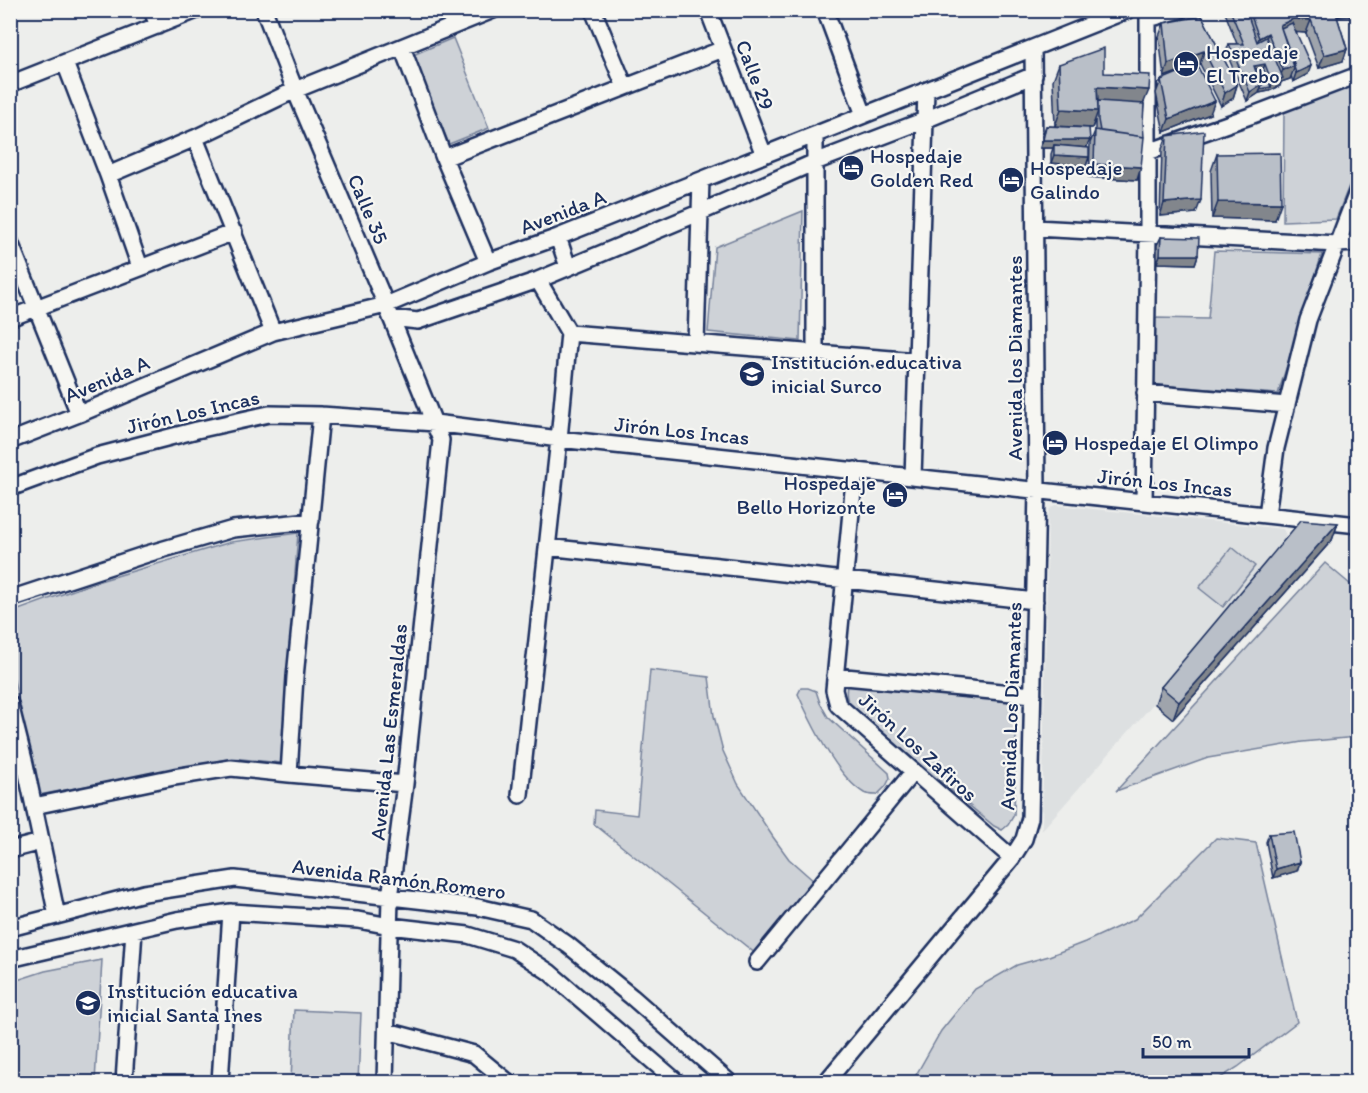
<svg xmlns="http://www.w3.org/2000/svg" width="1368" height="1093" font-family="Itim,sans-serif">
  <rect width="100%" height="100%" fill="#edeeec"/>
  <filter id="ink" filterUnits="userSpaceOnUse"><feTurbulence type="fractalNoise" baseFrequency=".0167" numOctaves="2"/><feDisplacementMap in="SourceGraphic" scale="12" xChannelSelector="R" yChannelSelector="G"/><feConvolveMatrix kernelMatrix="1 2 1 2 8 2 1 2 1" color-interpolation-filters="sRGB"/></filter>
  <g filter="url(#ink)">
    <path fill="#dde0e1" d="M1056,505L1283,529L1289,542L1160,696L1042,830L1048,516L1050,509Z"/>
    <path fill="#ced2d7" stroke="#74809a" stroke-width="1.5" d="M453,38L489,128L449,144L413,55Z
      M1357,82V165L1336,219L1283,221L1284,112Z
      M803,211L800,341L708,332L715,247Z
      M1214,251L1322,254L1278,394L1154,385L1155,318L1208,319Z
      M298,533L281,763L232,758L39,795L11,667L10,613L93,583L231,542Z
      M1232,547L1255,566L1223,607L1199,588Z
      M1325,563L1357,590V737L1302,742L1208,758L1116,791Z
      M650,670L709,677L714,716L723,751L738,784L773,837L789,859L815,882L756,954L594,824L595,810L637,815Z
      M847,685L1017,702L1014,815L1008,825L1002,830L994,826L856,711C847,701 845,699 847,685Z
      M801,688H808L816,691L820,703L828,717L889,773L890,778L886,786L877,795C872,795 868,795 864,793C836,776 811,723 798,694Z
      M1216,838L1256,843L1297,1022L1238,1067L1214,1082H912L941,1031L975,989L1017,965L1049,956L1085,942L1135,919Z
      M102,960L95,1082H11V982L45,971Z
      M294,1010L361,1013L358,1082H291Z"/>
    <g fill="none" stroke-linecap="round" stroke-linejoin="round">
      <g stroke="#1b2f5e" stroke-width="20">
        <path id="minor" d="M152,10L158,26
          M264,10L295,90L386,305L441,440L405,784L390,898L385,1082
          M593,10L625,87
          M708,10L764,155
          M825,10L864,115
          M1148,19L1180,10
          M402,47L444,158L488,262
          M65,63L108,175L140,267
          M10,84L197,10
          M195,138L273,332
          M1148,152L1250,116L1358,75
          M444,158L723,49
          M108,175L195,138L295,90L493,10
          M1035,228L1337,244L1358,243
          M558,237L568,267
          M10,242L79,414
          M10,318L234,232
          M391,318L418,321L538,280L701,212L815,162L925,120L1034,75
          M569,333L917,361
          M696,343L701,180
          M815,353V135
          M1145,393L1287,405
          M10,441L79,414L273,332L386,305L488,262L558,237L1128,10
          M855,470L834,690L838,705L1012,858
          M913,477L926,91
          M10,488L97,456L197,430L269,414L321,415L435,423L559,439L1358,525
          M1144,502L1148,234V10
          M1267,515L1276,448L1308,320L1358,190
          M547,547L1035,601
          M10,599L147,554L233,529L311,521
          M835,676L1033,695
          M10,704L25,764L57,916
          M289,774L295,677L321,415
          M520,795L559,439L569,333L538,280
          M34,806L174,777L231,768L289,774L405,784
          M10,850L41,842
          M10,928L144,893L235,879L478,907L531,919L568,945L632,997L729,1082
          M10,959L177,920L231,912L358,920L390,926L468,935L514,949L549,972L677,1082
          M757,962L913,772
          M387,1031L474,1054L508,1082
          M124,1082L134,930
          M220,1082L231,912
          M826,1082L1012,858L1024,839L1030,818L1037,490L1033,48"/>
      </g>
      <use href="#minor" stroke="#f6f6f2" stroke-width="15"/>
    </g>
    <path fill="#9fa4ac" stroke="#1b2f5e" stroke-width="1.5" d="M1224,10H1335L1347,49L1343,61L1319,68L1306,33L1296,32L1308,74L1293,82L1291,76L1290,79L1281,82L1280,86L1269,91L1259,93L1247,101L1226,52L1229,44H1237Z
      M1336,10H1358V33L1349,16L1339,17Z
      M1202,16L1237,85L1233,98L1221,106L1200,64L1164,77L1159,36L1164,23Z
      M1059,64L1104,73L1144,104L1137,180L1089,177L1090,143L1095,131V120L1092,128H1089L1087,147L1089,157L1086,166L1051,163V154L1053,148H1040L1043,134L1046,126L1074,127L1055,126L1053,80Z
      M1161,80L1210,114L1164,132L1156,93Z
      M1167,136L1196,213L1160,216L1162,149Z
      M1217,154L1275,220L1212,218L1211,171Z
      M1161,237L1198,255L1195,264L1157,263V245Z
      M1338,523L1332,540L1173,719L1155,704L1161,687Z
      M1269,834L1300,862L1297,871L1273,878L1266,842Z"/>
    <path fill="#82868c" stroke="#1b2f5e" stroke-width="1.5" d="M1342,10H1351L1349,16L1339,17Z
      M1293,19L1311,20L1306,33L1289,32L1281,35L1280,25Z
      M1268,33L1263,46L1254,51L1259,38Z
      M1347,49L1343,61L1319,68L1324,55Z
      M1204,51L1200,64L1164,77L1168,64Z
      M1265,64L1262,72L1254,74V66Z
      M1295,66L1290,79L1281,82L1280,86L1269,91L1259,93L1261,89L1271,87L1272,83L1279,79L1283,70Z
      M1311,66L1308,74L1293,82L1296,73Z
      M1262,84L1259,93L1247,101L1250,92Z
      M1237,85L1233,98L1221,106L1225,93Z
      M1097,87L1149,90L1142,107L1098,101Z
      M1215,101L1210,114L1164,132L1169,119Z
      M1061,109L1098,111L1092,128L1055,126Z
      M1043,140H1090L1086,148L1054,145L1053,148H1040Z
      M1054,155L1089,157L1086,166L1051,163Z
      M1094,164L1141,167L1137,180L1089,177Z
      M1201,200L1196,213L1160,216L1164,203Z
      M1218,202L1281,203L1275,220L1212,218Z
      M1160,255H1198L1195,264L1157,263Z
      M1338,523L1332,540L1173,719L1179,702Z
      M1300,862L1297,871L1273,878L1276,869Z"/>
    <path fill="#b9bfc8" stroke="#1b2f5e" stroke-width="1.5" d="M1230,10H1246L1257,42L1266,37L1283,78L1272,83L1265,64L1254,66L1262,84L1250,92L1229,44H1244Z
      M1249,10H1335L1347,49L1324,55L1311,20L1293,19L1280,25L1295,66L1283,70L1268,33L1259,38Z
      M1202,16L1237,85L1225,93L1204,51L1168,64L1164,23Z
      M1292,23L1311,66L1296,73L1281,28Z
      M1104,48V73L1150,75L1149,90L1097,87L1098,111L1061,109L1059,64Z
      M1197,65L1215,101L1169,119L1161,80Z
      M1263,68L1271,87L1261,89L1262,84L1255,69Z
      M1098,101L1144,104L1143,123L1144,137L1100,131L1098,120Z
      M1046,126L1089,128L1090,140H1043Z
      M1095,130L1144,137L1141,167L1094,164Z
      M1204,131L1201,200L1164,203L1167,136Z
      M1054,145L1089,148V157L1054,155Z
      M1280,153L1281,203L1218,202L1217,154Z
      M1161,237L1199,238L1198,255H1160Z
      M1301,520L1338,523L1179,702L1161,687Z
      M1294,832L1300,862L1276,869L1269,834Z"/>
  </g>
  <defs>
    <g id="hotel-disc" transform="scale(1.35)"><circle r="9.5" fill="#1b2f5e" stroke="#f6f6f2"/><path d="M-6-4.5h1.5V1H6V5H4.5V3h-9V5H-6ZM-4 0a1.8 1.8 0 1 1 3.6 0ZM.5 0V-2.5h3Q6-2.5 6 0Z" fill="#fff"/></g>
    <g id="school-disc" transform="scale(1.35)"><circle r="9.5" fill="#1b2f5e" stroke="#f6f6f2"/><path d="M0-5L7-2L0 1L-7-2ZM-4 1L0 2.5L4 1V4Q0 6-4 4Z" fill="#fff"/></g>
  </defs>
  <g fill-rule="evenodd">
    <use href="#hotel-disc" x="1186" y="64"/>
    <use href="#hotel-disc" x="851" y="168"/>
    <use href="#hotel-disc" x="1011" y="180"/>
    <use href="#school-disc" x="752" y="374"/>
    <use href="#hotel-disc" x="1055" y="443"/>
    <use href="#hotel-disc" x="895" y="495"/>
    <use href="#school-disc" x="88" y="1003"/>
  </g>
  <g text-anchor="middle" stroke-width="4.5" stroke-linejoin="round" paint-order="stroke">
    <g font-size="21" fill="#1b2f5e" stroke="#f6f6f2" text-anchor="start">
      <text x="1206" y="59">Hospedaje<tspan x="1206" dy="24">El Trebo</tspan></text>
      <text x="870" y="163">Hospedaje<tspan x="870" dy="24">Golden Red</tspan></text>
      <text x="1030" y="175">Hospedaje<tspan x="1030" dy="24">Galindo</tspan></text>
      <text x="771" y="369">Institución educativa<tspan x="771" dy="24">inicial Surco</tspan></text>
      <text x="1074" y="450">Hospedaje El Olimpo</text>
      <text x="876" y="490" text-anchor="end">Hospedaje<tspan x="876" dy="24">Bello Horizonte</tspan></text>
      <text x="107" y="998">Institución educativa<tspan x="107" dy="24">inicial Santa Ines</tspan></text>
    </g>
    <g font-size="21" fill="#1b2f5e" stroke="#f6f6f2">
      <text transform="translate(755 75) rotate(69)" y="7">Calle 29</text>
      <text transform="translate(368 209) rotate(67)" y="7">Calle 35</text>
      <text transform="translate(563 212) rotate(-21)" y="7">Avenida A</text>
      <text transform="translate(1015 358) rotate(-90)" y="7">Avenida los Diamantes</text>
      <text transform="translate(107 379) rotate(-23)" y="7">Avenida A</text>
      <text transform="translate(193 412) rotate(-13)" y="7">Jirón Los Incas</text>
      <text transform="translate(682 431) rotate(6)" y="7">Jirón Los Incas</text>
      <text transform="translate(1165 483) rotate(6)" y="7">Jirón Los Incas</text>
      <text transform="translate(1011 706) rotate(-88)" y="7">Avenida Los Diamantes</text>
      <text transform="translate(389 732) rotate(-84)" y="7">Avenida Las Esmeraldas</text>
      <text transform="translate(918 747) rotate(42)" y="7">Jirón Los Zafiros</text>
      <text transform="translate(399 879) rotate(7)" y="7">Avenida Ramón Romero</text>
    </g>
  </g>
  <rect width="1368" height="1093" fill="none" stroke="#f6f6f2" stroke-width="36"/>
  <rect x="18" y="18" width="1332" height="1057" fill="none" stroke="#1b2f5e" stroke-width="2" filter="url(#ink)"/>
  <path d="M1143 1048v9h106v-9" fill="none" stroke="#1b2f5e" stroke-width="3"/>
  <text x="1152" y="1048" font-size="18" fill="#1b2f5e" stroke="#f6f6f2" stroke-width="4.5" paint-order="stroke">50 m</text>
</svg>
